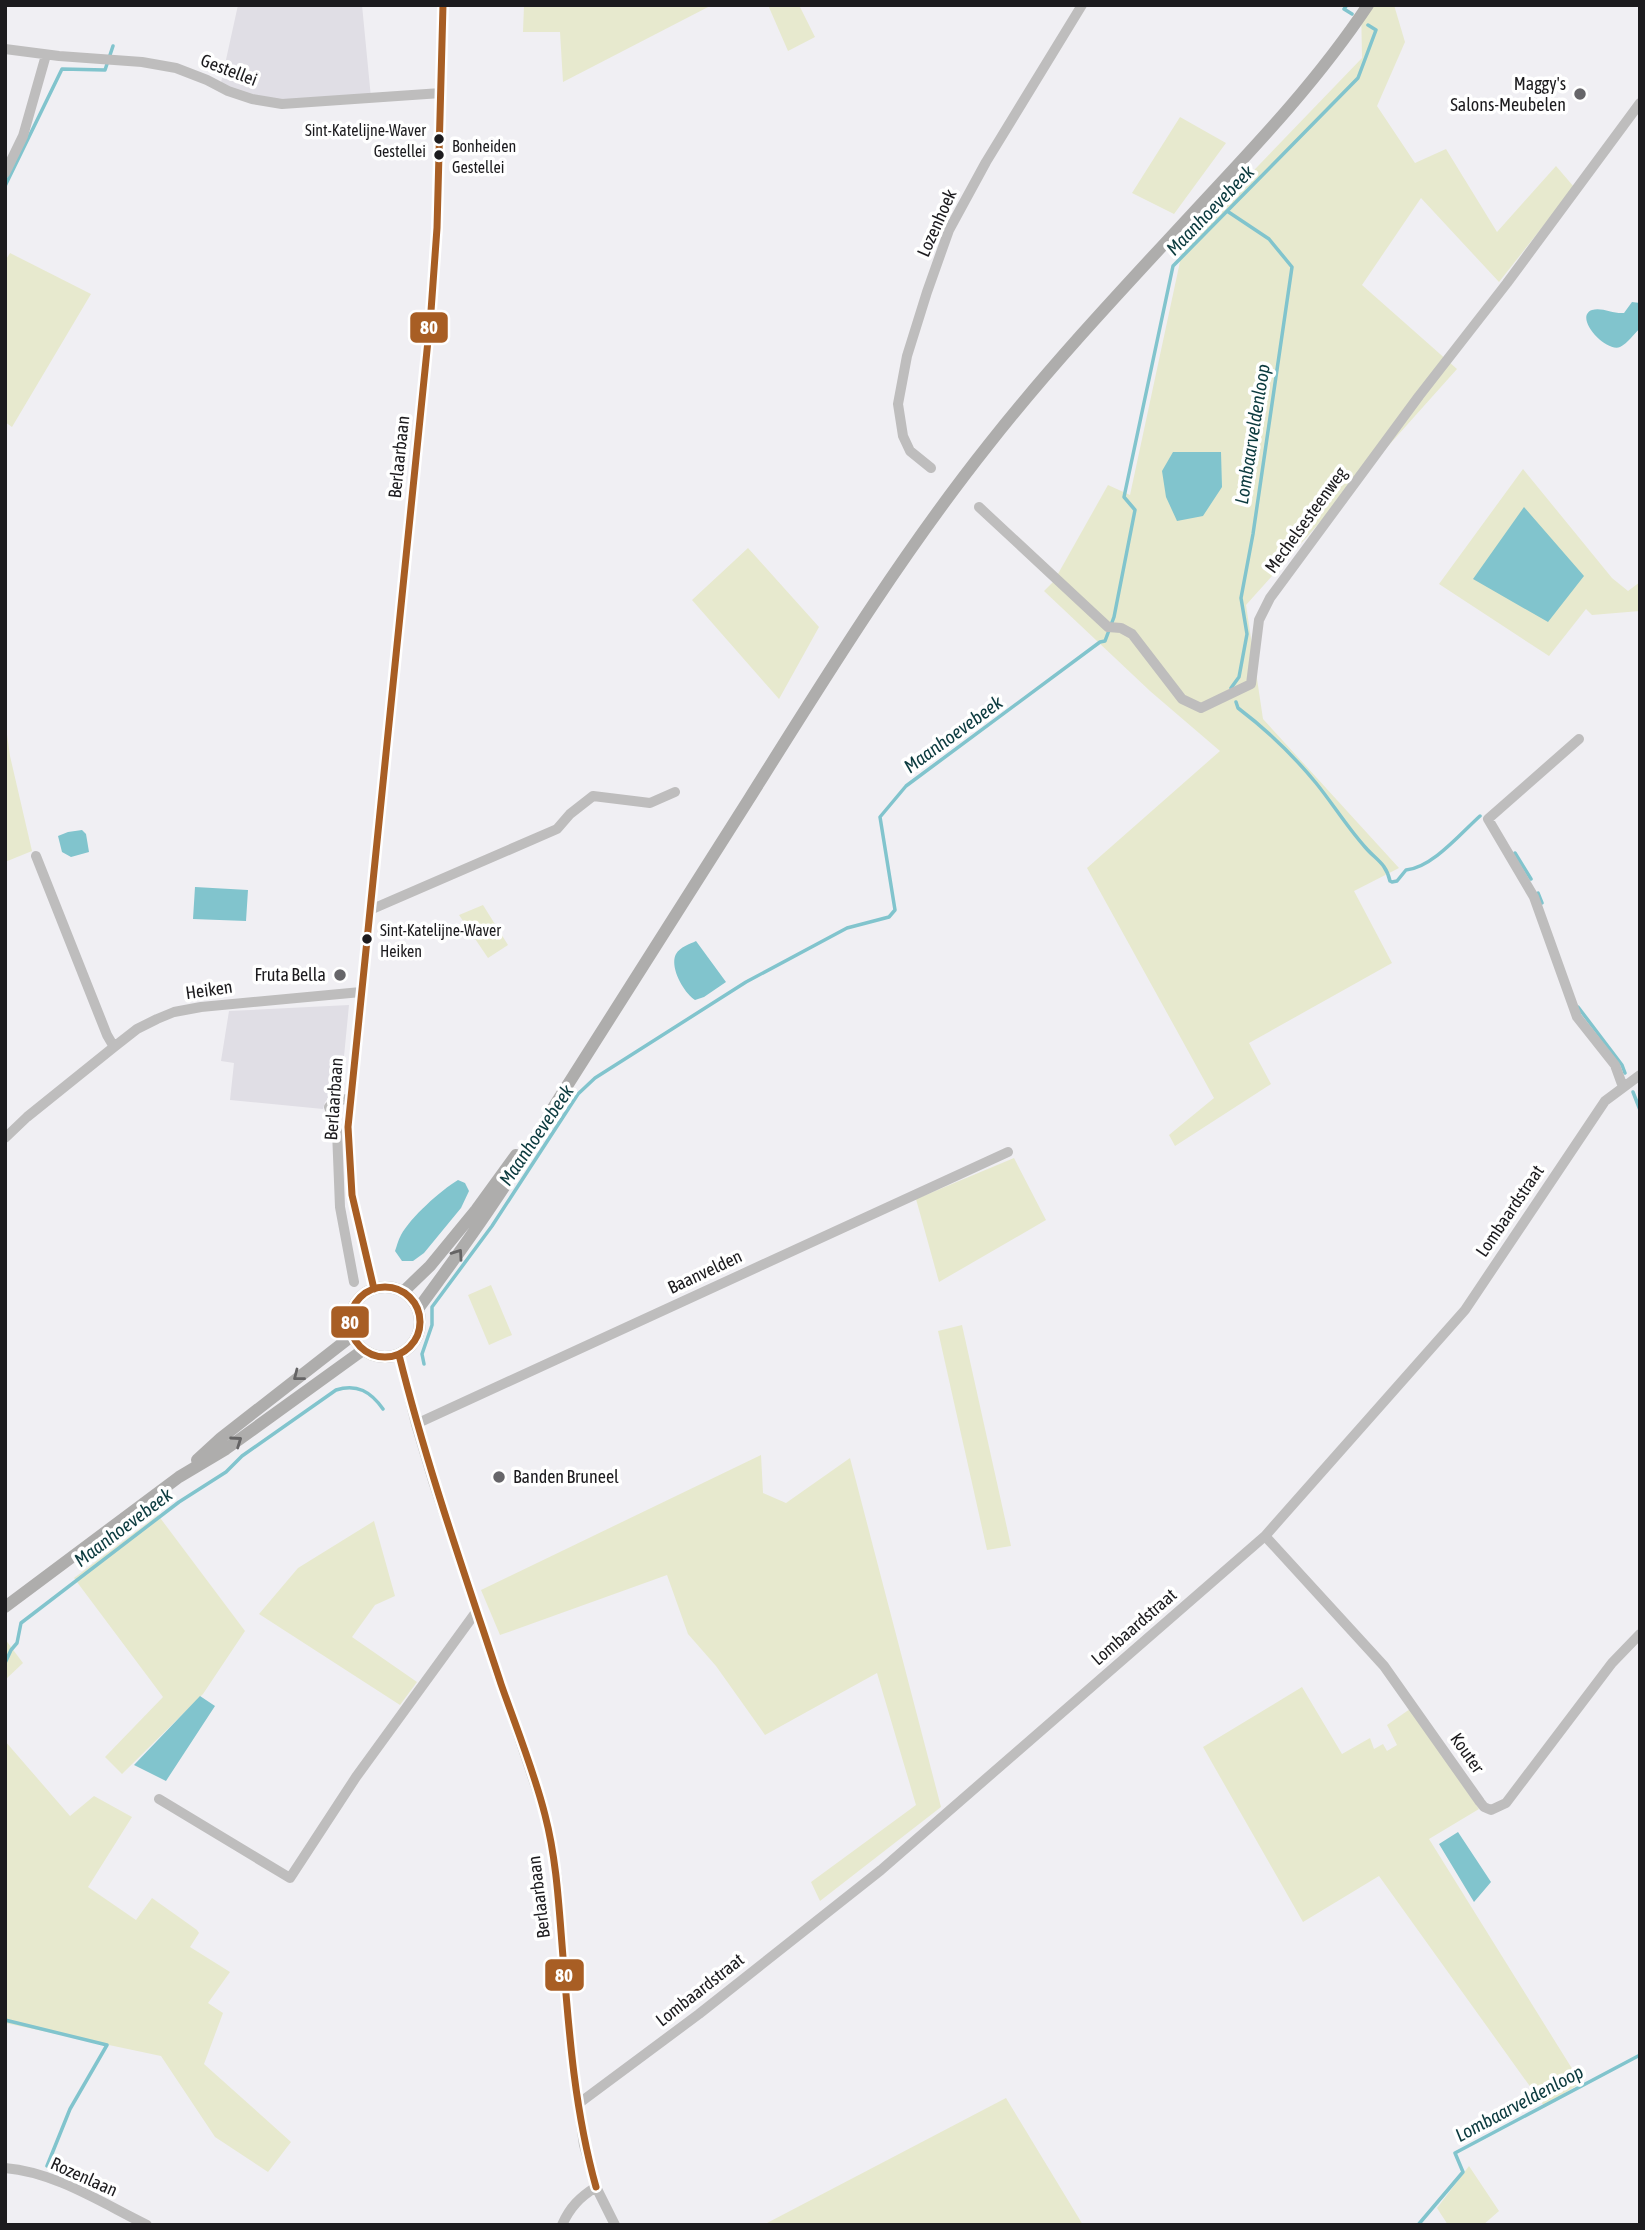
<svg xmlns="http://www.w3.org/2000/svg" width="1645" height="2230" font-family="'Asap Condensed',sans-serif">
  <rect width="100%" height="100%" fill="#f0eff3"/>
  <path fill="#e0dee5" d="M238,5H362L371,98L282,104L220,87Z
    M349,1005L342,1077H332L329,1097L325,1102L323,1109L230,1100L234,1063L221,1061L229,1011Z"/>
  <path fill="#e7e9ce" d="M524,5H712L563,82L560,32H523Z
    M768,5H799L815,37L788,51Z
    M1361,5H1394L1405,42L1377,106L1415,163L1446,149L1497,232L1556,166L1574,187L1499,282L1421,198L1362,285L1457,369L1246,605L1263,719L1399,868L1354,891L1392,963L1249,1043L1271,1084L1175,1146L1169,1135L1214,1098L1087,868L1220,751L1150,691L1044,591L1054,581L1108,485L1130,495L1190,215L1207,219L1362,58Z
    M1180,117L1226,143L1174,214L1132,193Z
    M10,253L91,294L12,427L5,422V261Z
    M1523,469L1612,578L1628,591L1640,582V611L1592,615L1586,609L1549,656L1439,584Z
    M748,548L819,627L779,699L692,600Z
    M5,720L10,756L32,851L5,862Z
    M483,905L508,945L488,958L459,915Z
    M1014,1158L1046,1220L939,1282L916,1199Z
    M491,1285L512,1335L489,1345L468,1295Z
    M962,1325L1011,1546L987,1550L938,1331Z
    M761,1455L763,1493L786,1503L850,1458L941,1807L820,1901L811,1882L916,1805L877,1673L765,1735L716,1666L688,1634L667,1575L500,1635L481,1590Z
    M158,1515L245,1631L203,1694L122,1774L105,1757L163,1697L74,1578Z
    M374,1521L395,1596L375,1605L352,1637L417,1682L400,1705L259,1614L298,1568Z
    M5,1639L23,1663L5,1680Z
    M1302,1687L1342,1754L1370,1738L1374,1749L1383,1744L1387,1751L1397,1745L1387,1725L1410,1709L1479,1809L1429,1839L1581,2083L1544,2106L1379,1876L1303,1922L1203,1747Z
    M5,1741L70,1816L94,1796L132,1817L88,1887L136,1920L152,1898L197,1930L199,1933L190,1947L230,1972L208,2003L223,2013L204,2064L291,2142L268,2172L215,2137L161,2056L5,2023Z
    M1006,2098L1083,2225H768L767,2223Z
    M1469,2166L1499,2211L1483,2225H1448L1437,2208Z"/>
  <path fill="#81c4cd" d="M1632,302L1640,303V328C1634,334 1628,343 1620,347C1606,353 1573,317 1592,310C1602,307 1613,314 1624,313Z
    M1173,452H1221L1222,487L1203,516L1177,521L1166,497L1162,471Z
    M1524,507L1584,576L1548,622L1473,579Z
    M82,830L86,834L89,852L71,857L62,852L58,836L68,832Z
    M195,887L248,890L246,921L193,919Z
    M696,941L726,982L704,997L695,1000C684,993 669,967 676,954C680,947 690,944 696,941Z
    M458,1180L465,1183L469,1191L461,1208L424,1253L413,1261H402L395,1251C397,1246 398,1240 401,1235C411,1217 440,1191 458,1180Z
    M200,1696L215,1706L166,1781L134,1765Z
    M1458,1832L1491,1882L1474,1902L1439,1844Z"/>
  <g fill="none" stroke-linecap="round" stroke-linejoin="round">
    <path stroke="#81c4cd" stroke-width="3.5" d="M1347,5L1344,9L1352,14
      M5,186L62,69L105,70L113,46
      M1227,211L1269,239L1292,267L1253,534L1241,598L1247,634L1239,677L1231,688
      M1236,702L1238,708C1267,730 1293,755 1316,783C1333,804 1347,827 1365,847C1376,860 1386,863 1390,881L1392,882L1397,881L1406,870C1432,868 1461,833 1480,816
      M1515,853L1531,879
      M1538,893L1542,903
      M1578,1007L1622,1065L1625,1073
      M1633,1092L1640,1110
      M424,1364L422,1354L432,1325V1307L492,1226L578,1094L595,1078L746,982L847,928L889,917L895,910L880,817L906,786L1100,642L1105,641L1114,617L1135,510L1124,497L1173,266L1358,78L1376,30L1368,25
      M5,1663L11,1650L17,1643L21,1623L179,1502L226,1472L242,1456L336,1390C357,1383 371,1392 383,1409
      M5,2020L107,2045L70,2109L47,2166
      M1418,2225L1463,2172L1455,2153L1640,2055"/>
    <path stroke="#bebdbd" stroke-width="10" d="M5,49L59,56L142,62L176,68L207,80L228,91L252,99L282,104L441,93
      M5,173L23,136L46,55
      M931,468L910,451L903,436L898,404L907,356L927,292L949,230L986,162L1082,5
      M979,507L1108,627L1121,628L1132,634L1182,699L1201,708L1251,684L1259,620L1270,598L1419,396L1507,283L1640,103
      M1579,739L1488,819L1534,897L1577,1017L1615,1065L1623,1087
      M36,856L107,1035L114,1047
      M370,910L557,829L570,814L593,796L650,803L675,792
      M350,1099L335,1100L329,1107L337,1131L340,1207L354,1282
      M5,1138L27,1117L114,1047L137,1029L157,1019L174,1012L201,1007L361,992
      M374,1289L352,1195L348,1127L431,311L437,228L443,5
      M399,1355L416,1424L434,1484L545,1814L557,1877L570,2044L584,2145L596,2187L615,2225
      M416,1424L1008,1152
      M1265,1536L1384,1666L1480,1802L1484,1807L1491,1810L1506,1803L1612,1663L1640,1634
      M159,1799L290,1878L356,1777L476,1612
      M578,2104L699,2014L881,1870L1265,1536L1465,1310L1605,1101L1640,1075
      M5,2168C55,2172 102,2203 147,2225
      M562,2225C570,2207 580,2197 596,2187"/>
    <path stroke="#aeadac" stroke-width="12" d="M350 1322a35 35 0 1 1 70 0a35 35 0 1 1-70 0Z
      M403,1292L430,1266L476,1210L516,1155
      M418,1309C466,1244 513,1178 553,1108C618,1005 684,902 749,799C825,678 900,556 989,444C1056,359 1131,280 1204,201C1263,138 1320,77 1368,5
      M197,1460L221,1438L353,1335
      M5,1607L179,1477L226,1449L363,1350"/>
    <g stroke="#fff" stroke-width="12">
      <path id="bus-1" d="M350 1322a35 35 0 1 1 70 0a35 35 0 1 1-70 0Z
        M374,1289L352,1195L348,1127L431,311L437,228L443,5
        M399,1355C427,1467 465,1575 501,1684C516,1727 534,1771 545,1815C557,1861 559,1909 563,1957C569,2034 575,2112 596,2187"/>
    </g>
    <use href="#bus-1" stroke="#a85e24" stroke-width="7"/>
  </g>
  <defs><path id="oneway-chevron" d="M-2-3.5L2.5 0L-2 3.5" fill="none" stroke-width="1.6" stroke-linecap="round" stroke-linejoin="round" transform="scale(1.75)"/></defs>
  <g stroke="#656465">
    <use href="#oneway-chevron" transform="translate(458 1254) rotate(-55)"/>
    <use href="#oneway-chevron" transform="translate(298 1376) rotate(142)"/>
    <use href="#oneway-chevron" transform="translate(237 1441) rotate(-35)"/>
  </g>
  <g fill="#666569" stroke="#fff" stroke-width="2.5">
    <circle cx="1580" cy="94" r="7"/>
    <circle cx="340" cy="975" r="7"/>
    <circle cx="499" cy="1477" r="7"/>
  </g>
  <g fill="#1c1b1e" stroke="#fff" stroke-width="2.5">
    <circle cx="439" cy="139" r="6"/>
    <circle cx="439" cy="155" r="6"/>
    <circle cx="367" cy="939" r="6"/>
  </g>
  <g text-anchor="middle" stroke-width="7" stroke-linejoin="round" paint-order="stroke">
    <g font-size="16" fill="#1c1b1e" stroke="#fff" text-anchor="start">
      <text x="426" y="136" text-anchor="end">Sint-Katelijne-Waver<tspan x="426" dy="21">Gestellei</tspan></text>
      <text x="452" y="152">Bonheiden<tspan x="452" dy="21">Gestellei</tspan></text>
      <text x="380" y="936">Sint-Katelijne-Waver<tspan x="380" dy="21">Heiken</tspan></text>
    </g>
    <g font-size="18" fill="#1c1b1e" stroke="#fff">
      <text transform="translate(229 70) rotate(21)" y="6">Gestellei</text>
      <text transform="translate(937 223) rotate(-66)" y="6">Lozenhoek</text>
      <text transform="translate(399 457) rotate(-84)" y="6">Berlaarbaan</text>
      <text transform="translate(1306 520) rotate(-54)" y="6">Mechelsesteenweg</text>
      <text transform="translate(209 990) rotate(-8)" y="6">Heiken</text>
      <text transform="translate(334 1099) rotate(-86)" y="6">Berlaarbaan</text>
      <text transform="translate(1510 1211) rotate(-56)" y="6">Lombaardstraat</text>
      <text transform="translate(705 1272) rotate(-25)" y="6">Baanvelden</text>
      <text transform="translate(1134 1627) rotate(-41)" y="6">Lombaardstraat</text>
      <text transform="translate(1467 1753) rotate(55)" y="6">Kouter</text>
      <text transform="translate(539 1897) rotate(-97)" y="6">Berlaarbaan</text>
      <text transform="translate(700 1990) rotate(-38)" y="6">Lombaardstraat</text>
      <text transform="translate(84 2177) rotate(24)" y="6">Rozenlaan</text>
    </g>
    <g font-size="18" fill="#1c1b1e" stroke="#fff" text-anchor="end">
      <text x="1566" y="90">Maggy's<tspan x="1566" dy="21">Salons-Meubelen</tspan></text>
      <text x="326" y="981">Fruta Bella</text>
      <text x="513" y="1483" text-anchor="start">Banden Bruneel</text>
    </g>
    <g font-size="19" font-style="italic" fill="#0b3a3e" stroke="#fff">
      <text transform="translate(1210 210) rotate(-46)" y="7">Maanhoevebeek</text>
      <text transform="translate(1252 434) rotate(-81)" y="7">Lombaarveldenloop</text>
      <text transform="translate(953 734) rotate(-36)" y="7">Maanhoevebeek</text>
      <text transform="translate(536 1135) rotate(-56)" y="7">Maanhoevebeek</text>
      <text transform="translate(123 1527) rotate(-37)" y="7">Maanhoevebeek</text>
      <text transform="translate(1519 2103) rotate(-28)" y="7">Lombaarveldenloop</text>
    </g>
  </g>
  <g stroke="#fff" stroke-width="2.5">
    <rect x="409" y="311" width="40" height="33" rx="7" fill="#a85e24"/>
    <rect x="330" y="1305" width="40" height="34" rx="7" fill="#a85e24"/>
    <rect x="544" y="1958" width="41" height="34" rx="7" fill="#a85e24"/>
  </g>
  <g font-size="19" text-anchor="middle" font-weight="bold" fill="#fff">
    <text x="429" y="334">80</text>
    <text x="350" y="1329">80</text>
    <text x="564" y="1982">80</text>
  </g>
  <rect width="1645" height="2230" fill="none" stroke="#1c1b1e" stroke-width="14"/>
</svg>
